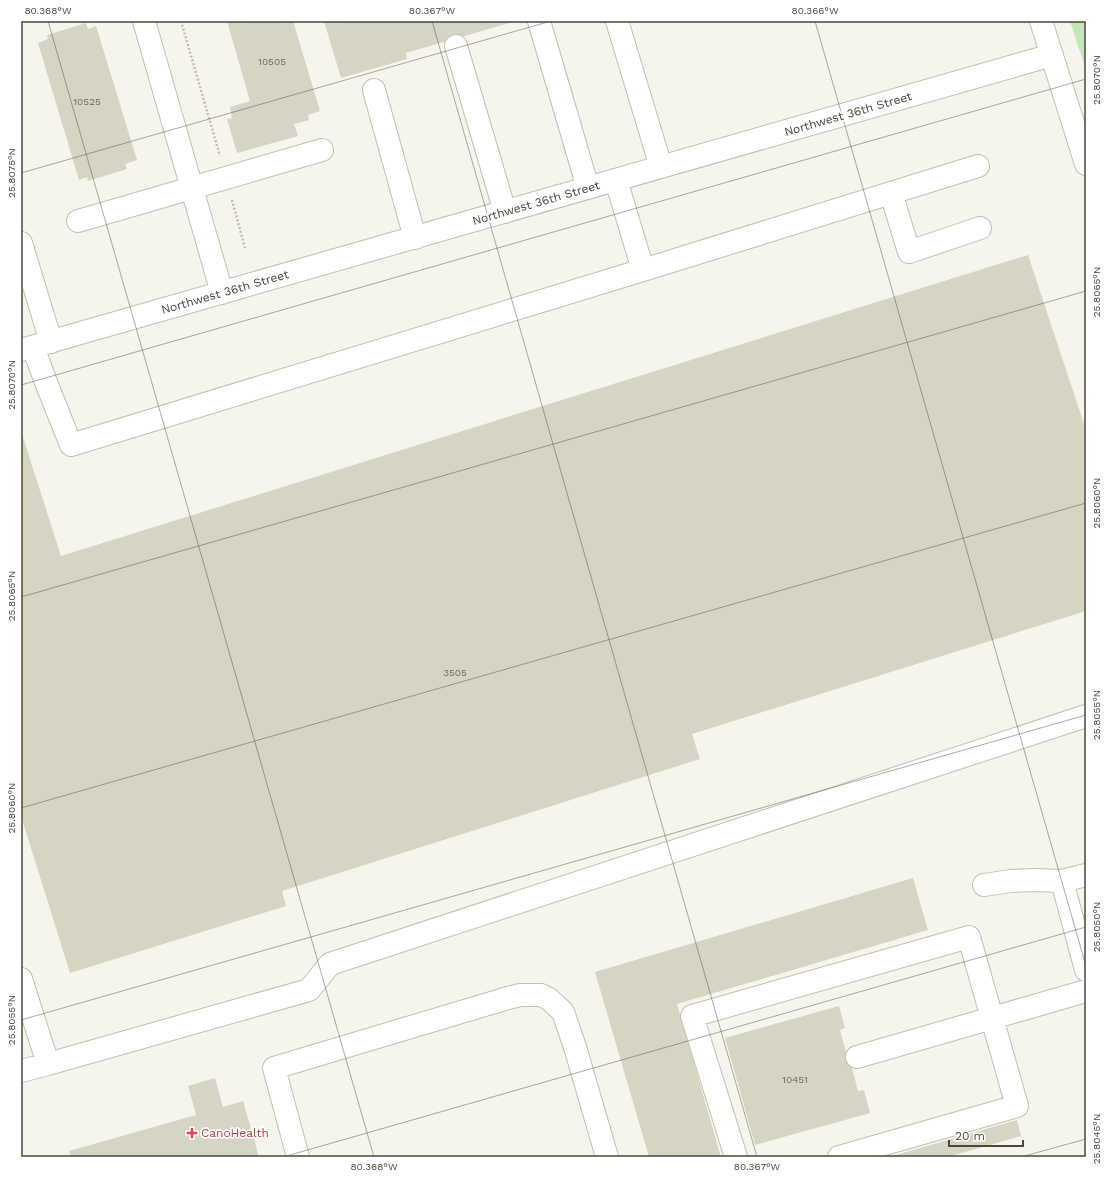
<svg xmlns="http://www.w3.org/2000/svg" width="1107" height="1178" font-family="'Work Sans',sans-serif">
  <rect width="100%" height="100%" fill="#f5f5ed"/>
  <path fill="#c4e6b9" d="M1070,21H1086V70Z"/>
  <path fill="#d6d4c3" d="M227,21H293L320,111L308,115L309,120L294,124L298,136L237,153L227,119L232,118L230,107L250,101Z
    M324,21H516L406,53L407,59L341,78Z
    M86,23L88,29L96,26L137,160L125,164L127,169L88,181L87,177L79,180L38,43L48,39L47,35Z
    M1028,255L1086,430V611L692,734L700,759L282,891L286,906L70,973L21,816V431L61,556Z
    M913,878L928,930L677,1004L721,1157H649L595,972Z
    M839,1006L845,1028L840,1030L846,1052L855,1050L859,1066L852,1068L858,1091L864,1090L870,1113L755,1145L725,1038Z
    M215,1078L223,1107L243,1101L259,1157H71L69,1151L196,1115L188,1086Z
    M1017,1120L1021,1136L948,1157H889Z"/>
  <g fill="none" stroke-linecap="round" stroke-linejoin="round">
    <g stroke="#c0c0b0" stroke-width="24">
      <path id="minor" d="M144,21L222,293
        M539,21L588,188
        M617,21L661,167
        M1041,21L1086,164
        M456,46L505,212
        M374,90L415,238
        M616,180L643,270L978,166
        M891,193L909,252L980,228
        M78,221L322,150
        M21,243L51,342
        M33,347L47,385L71,445L643,270
        M21,350L1052,55
        M1062,881L1086,970
        M984,885L1011,881L1035,880L1062,881L1086,875
        M21,979L48,1064L21,1071
        M857,1057L1086,991
        M48,1064L309,990L330,964L1086,716
        M298,1157L274,1068L508,998L520,995H541L549,999L563,1012L575,1047L607,1157
        M736,1157L692,1016L969,937L1017,1106L839,1157"/>
    </g>
    <path stroke="#c1c0a2" stroke-width="2.5" stroke-dasharray="2 2" stroke-linecap="butt" d="M181,21L220,156
      M232,200L245,248"/>
    <use href="#minor" stroke="#fff" stroke-width="22"/>
  </g>
  <path fill="none" stroke="#4a483a" stroke-width="1" stroke-opacity="0.45" d="M48,21L374,1157M432,21L757,1157M815,21L1086,966M21,173L551,21M21,385L1086,79M21,597L1086,291M21,808L1086,503M21,1020L1086,715M283,1157L1086,927M1021,1157L1086,1139"/>
  <path fill="#e0444e" stroke="#fff" stroke-width="1.5" d="M190 1127h4v4h4v4h-4v4h-4v-4h-4v-4h4z"/>
  <g text-anchor="middle" stroke-width="3.5" stroke-linejoin="round" paint-order="stroke">
    <g font-size="10" fill="#6d6b5c">
      <text x="272" y="65">10505</text>
      <text x="87" y="105">10525</text>
      <text x="455" y="676">3505</text>
      <text x="795" y="1083">10451</text>
    </g>
    <g font-size="12" fill="#4a483a" stroke="#fff">
      <text transform="translate(848 114) rotate(-16)" y="4">Northwest 36th Street</text>
      <text transform="translate(536 203) rotate(-16)" y="4">Northwest 36th Street</text>
      <text transform="translate(225 292) rotate(-16)" y="4">Northwest 36th Street</text>
    </g>
    <g font-size="12" fill="#be3a42" stroke="#fff" text-anchor="start">
      <text x="201" y="1137">CanoHealth</text>
    </g>
  </g>
  <rect width="1107" height="1178" fill="none" stroke="#ffffff" stroke-width="44"/>
  <path d="M949 1140v6h74v-6" fill="none" stroke="#4a483a" stroke-width="2"/>
  <text x="955" y="1140" font-size="12" fill="#4a483a" stroke="#ffffff" stroke-width="3" paint-order="stroke">20 m</text>
  <rect x="22" y="22" width="1063" height="1134" fill="none" stroke="#4a483a" stroke-width="1.5"/>
  <g font-size="10" text-anchor="middle" fill="#4a483a">
    <text x="48" y="14">80.368°W</text>
    <text x="432" y="14">80.367°W</text>
    <text x="815" y="14">80.366°W</text>
    <text transform="translate(1096 80) rotate(-90)" y="4">25.8070°N</text>
    <text transform="translate(11 173) rotate(-90)" y="4">25.8075°N</text>
    <text transform="translate(1096 292) rotate(-90)" y="4">25.8065°N</text>
    <text transform="translate(11 385) rotate(-90)" y="4">25.8070°N</text>
    <text transform="translate(1096 503) rotate(-90)" y="4">25.8060°N</text>
    <text transform="translate(11 596) rotate(-90)" y="4">25.8065°N</text>
    <text transform="translate(1096 715) rotate(-90)" y="4">25.8055°N</text>
    <text transform="translate(11 808) rotate(-90)" y="4">25.8060°N</text>
    <text transform="translate(1096 927) rotate(-90)" y="4">25.8050°N</text>
    <text transform="translate(11 1020) rotate(-90)" y="4">25.8055°N</text>
    <text transform="translate(1096 1139) rotate(-90)" y="4">25.8045°N</text>
    <text x="374" y="1170">80.368°W</text>
    <text x="757" y="1170">80.367°W</text>
  </g>
</svg>
